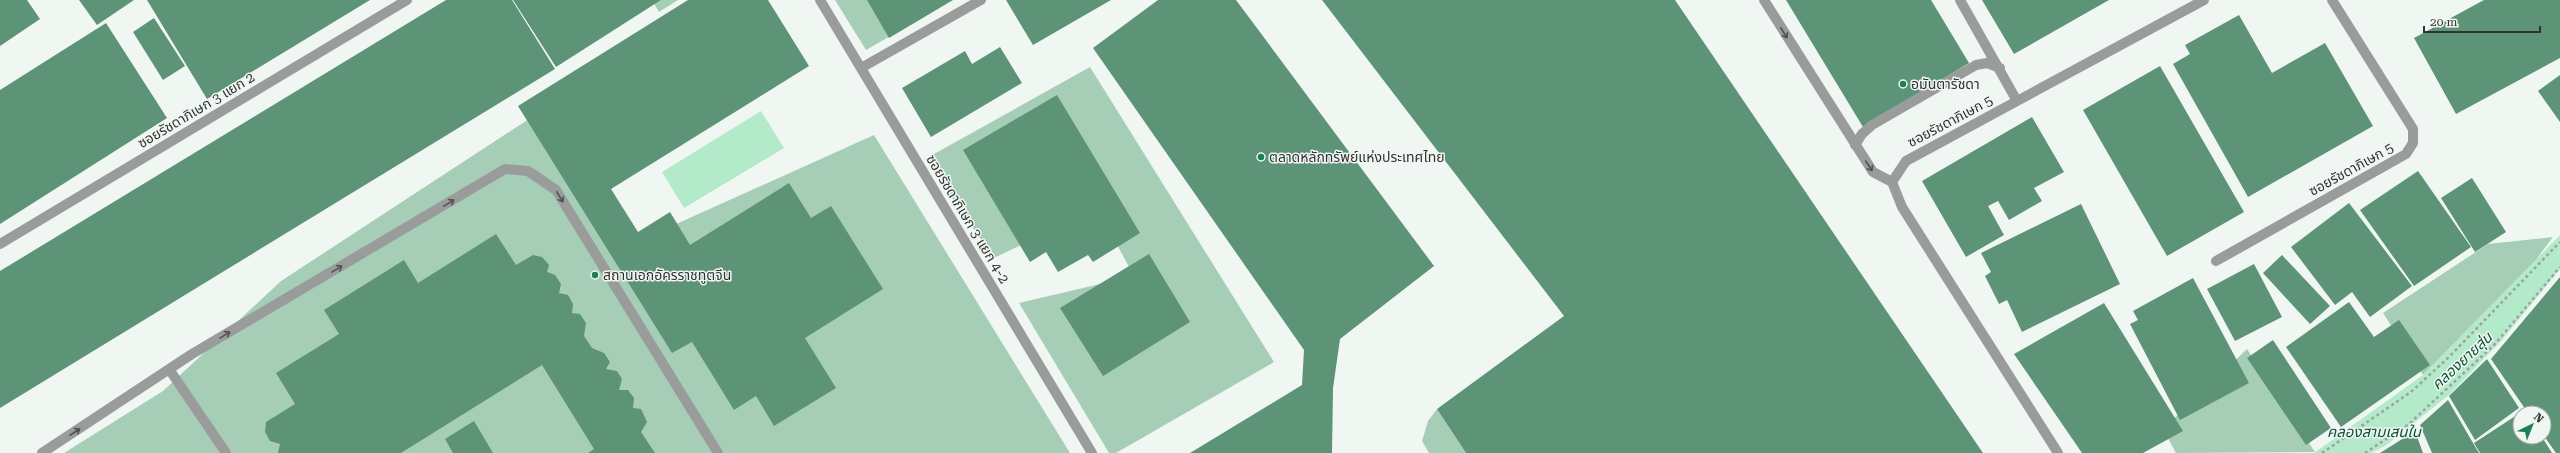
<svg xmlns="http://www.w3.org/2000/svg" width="2560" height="453" font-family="'Roboto Serif','Noto Sans Thai',serif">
  <rect width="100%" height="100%" fill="#f0f7f3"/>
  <path fill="#a6ceb7" d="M652,0H678L659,12Z
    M835,0H890L906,27L866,50Z
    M1090,67L1274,362L1116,453H1109L1019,303L1134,276L1115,241L1044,234L994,258L925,159Z
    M532,117L634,243L874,135L1070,453H64L163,391L281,281Z
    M2553,237L2535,261L2423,375L2383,313L2488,244Z
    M2247,349L2315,452L2176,453L2163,429Z
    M1437,409L1466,453H1429L1422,441L1428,421Z"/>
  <path fill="#b2eaca" d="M761,111L784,148L684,208L662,172Z
    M2560,235V269L2502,340L2449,395L2385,446L2371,453H2314L2423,375Z"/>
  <path fill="#5d9376" d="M0,0H27L40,19L0,46Z
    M79,0H134L97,25Z
    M147,0H370L207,99Z
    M446,0H512L555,69L0,408V271Z
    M513,0H661L556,67Z
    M688,0H768L809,66L611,189L638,232L670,212L690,245L789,183L811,218L831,206L883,289L805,338L836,388L774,426L756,396L734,410L692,342L672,353L518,106Z
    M867,0H953L889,38Z
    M1006,0H1111L1033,45Z
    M1158,0H1236L1434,266L1340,339L1333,388L1332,453H1190L1302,385L1304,350L1093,48Z
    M1322,0H1675L1983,453H1466L1437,409L1564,316Z
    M1786,0H1931L1969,63L1863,127Z
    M1982,0H2109L2014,54Z
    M2484,0H2560V58L2456,114L2414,38Z
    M2239,15L2272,73L2325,43L2373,126L2248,197L2173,64L2190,54L2185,45Z
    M154,18L185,66L163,80L133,32Z
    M106,23L167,118L0,224V90Z
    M1000,47L1022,83L931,137L902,88L965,51L972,64Z
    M2160,66L2244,212L2167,256L2083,110Z
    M2560,75V122L2538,91Z
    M1057,95L1140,233L1093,262L1088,255L1058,272L1046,252L1030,262L963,150Z
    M2032,117L2064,172L2034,188L2042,201L2009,220L1998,201L1988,206L2004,235L1966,257L1922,181Z
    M2418,171L2471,247L2414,286L2360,210Z
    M2472,178L2506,232L2475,252L2441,198Z
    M2349,203L2412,286L2370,317L2352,292L2335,305L2291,247Z
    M2081,204L2120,284L2022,332L2007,300L1999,304L1985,276L1991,272L1981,253Z
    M496,234L516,265L533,255L542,257L549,265L547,272L555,275L561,284L559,293L568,295L573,304L572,313L580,314L586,323L584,336L592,348L604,353L610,362L606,369L617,371L622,379L619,390H628L634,398L633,408L641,409L647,422L641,432L655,453H588L594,449L542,365L401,453H278L280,444L270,441L265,432L266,422L295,404L276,373L339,334L324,310L404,260L418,283Z
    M1149,254L1190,322L1103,376L1060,308Z
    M2282,255L2330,306L2310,324L2263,273Z
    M2254,264L2282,317L2235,341L2207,289Z
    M2560,277V453H2556L2544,436V413H2528L2491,359Z
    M2193,278L2249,383L2180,420L2130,324L2138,320L2133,311Z
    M2349,302L2374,337L2399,320L2430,365L2341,427L2286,347Z
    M2104,303L2183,431L2143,453H2082L2014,354Z
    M2273,340L2331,428L2306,445L2247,358Z
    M2487,359L2519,408L2475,440L2449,396Z
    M2448,400L2473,443L2479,453H2432L2420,425Z
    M2520,413V437H2542L2552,453H2480L2474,443Z
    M474,421L493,453H453L445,439Z
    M2415,431L2423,453H2380Z"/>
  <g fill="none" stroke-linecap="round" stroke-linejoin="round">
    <path stroke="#9ea3a1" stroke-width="2.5" stroke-dasharray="3 3" stroke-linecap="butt" d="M2322,453L2411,392L2449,357L2560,242
      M2365,453L2409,424L2495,344L2560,267"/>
    <path stroke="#999c9b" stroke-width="10" d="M820,0L1092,453
      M1764,0L1873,172L1892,182
      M1960,0L2017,101
      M861,68L981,0
      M1855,145L1862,134L1872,125L1976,65L1987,63L2000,68
      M0,244L407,0
      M2216,261L2406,154L2413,143V129L2332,0
      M169,369L226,453
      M42,453L192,354L505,169L528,171L556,190L718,453
      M2058,453L1902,207L1892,182L1906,161L2204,0"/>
  </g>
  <defs><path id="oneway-shaft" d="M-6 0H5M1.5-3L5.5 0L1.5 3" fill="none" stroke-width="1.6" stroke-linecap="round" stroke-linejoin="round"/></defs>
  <g stroke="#505252">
    <use href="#oneway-shaft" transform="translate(1784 33) rotate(58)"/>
    <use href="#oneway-shaft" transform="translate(1869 166) rotate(56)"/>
    <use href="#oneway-shaft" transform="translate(560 197) rotate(58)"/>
    <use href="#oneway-shaft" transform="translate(449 203) rotate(-31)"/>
    <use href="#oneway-shaft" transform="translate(337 269) rotate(-31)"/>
    <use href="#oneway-shaft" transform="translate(225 335) rotate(-31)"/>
    <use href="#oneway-shaft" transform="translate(75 432) rotate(-33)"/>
  </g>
  <g fill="#1f7e54" stroke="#f0f7f3" stroke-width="1.5">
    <circle cx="1903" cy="84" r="4"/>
    <circle cx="1261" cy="157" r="4"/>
    <circle cx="595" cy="275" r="4"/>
  </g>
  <g text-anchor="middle" stroke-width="3" stroke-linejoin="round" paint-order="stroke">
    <g font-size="14" fill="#303332" stroke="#f0f7f3" text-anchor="start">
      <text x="1911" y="89">อมันตารัชดา</text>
      <text x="1269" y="162">ตลาดหลักทรัพย์แห่งประเทศไทย</text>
      <text x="603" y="280">สถานเอกอัครราชทูตจีน</text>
    </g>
    <g font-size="14" fill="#303332" stroke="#f0f7f3">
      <text transform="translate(196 110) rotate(-31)" y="5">ซอยรัชดาภิเษก 3 แยก 2</text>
      <text transform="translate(1950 121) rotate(-28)" y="5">ซอยรัชดาภิเษก 5</text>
      <text transform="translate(2351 169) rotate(-29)" y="5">ซอยรัชดาภิเษก 5</text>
      <text transform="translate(968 219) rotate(59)" y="5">ซอยรัชดาภิเษก 3 แยก 4-2</text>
    </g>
    <g font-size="15" font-style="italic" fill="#0f5235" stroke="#f0f7f3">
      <text transform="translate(2462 361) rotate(-43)" y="5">คลองยายสุ่น</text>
      <text x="2374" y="437">คลองสามเสนใน</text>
    </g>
  </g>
  <g transform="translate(2532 425) rotate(43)"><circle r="19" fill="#f0f7f3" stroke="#a3a9a6"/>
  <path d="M0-3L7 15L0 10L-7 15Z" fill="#1f7e54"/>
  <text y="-6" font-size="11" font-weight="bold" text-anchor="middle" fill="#303332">N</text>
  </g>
  <path d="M2424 26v6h116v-6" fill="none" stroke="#303332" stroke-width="2"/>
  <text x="2430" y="26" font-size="12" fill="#303332" stroke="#f0f7f3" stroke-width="3" paint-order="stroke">20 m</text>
</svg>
